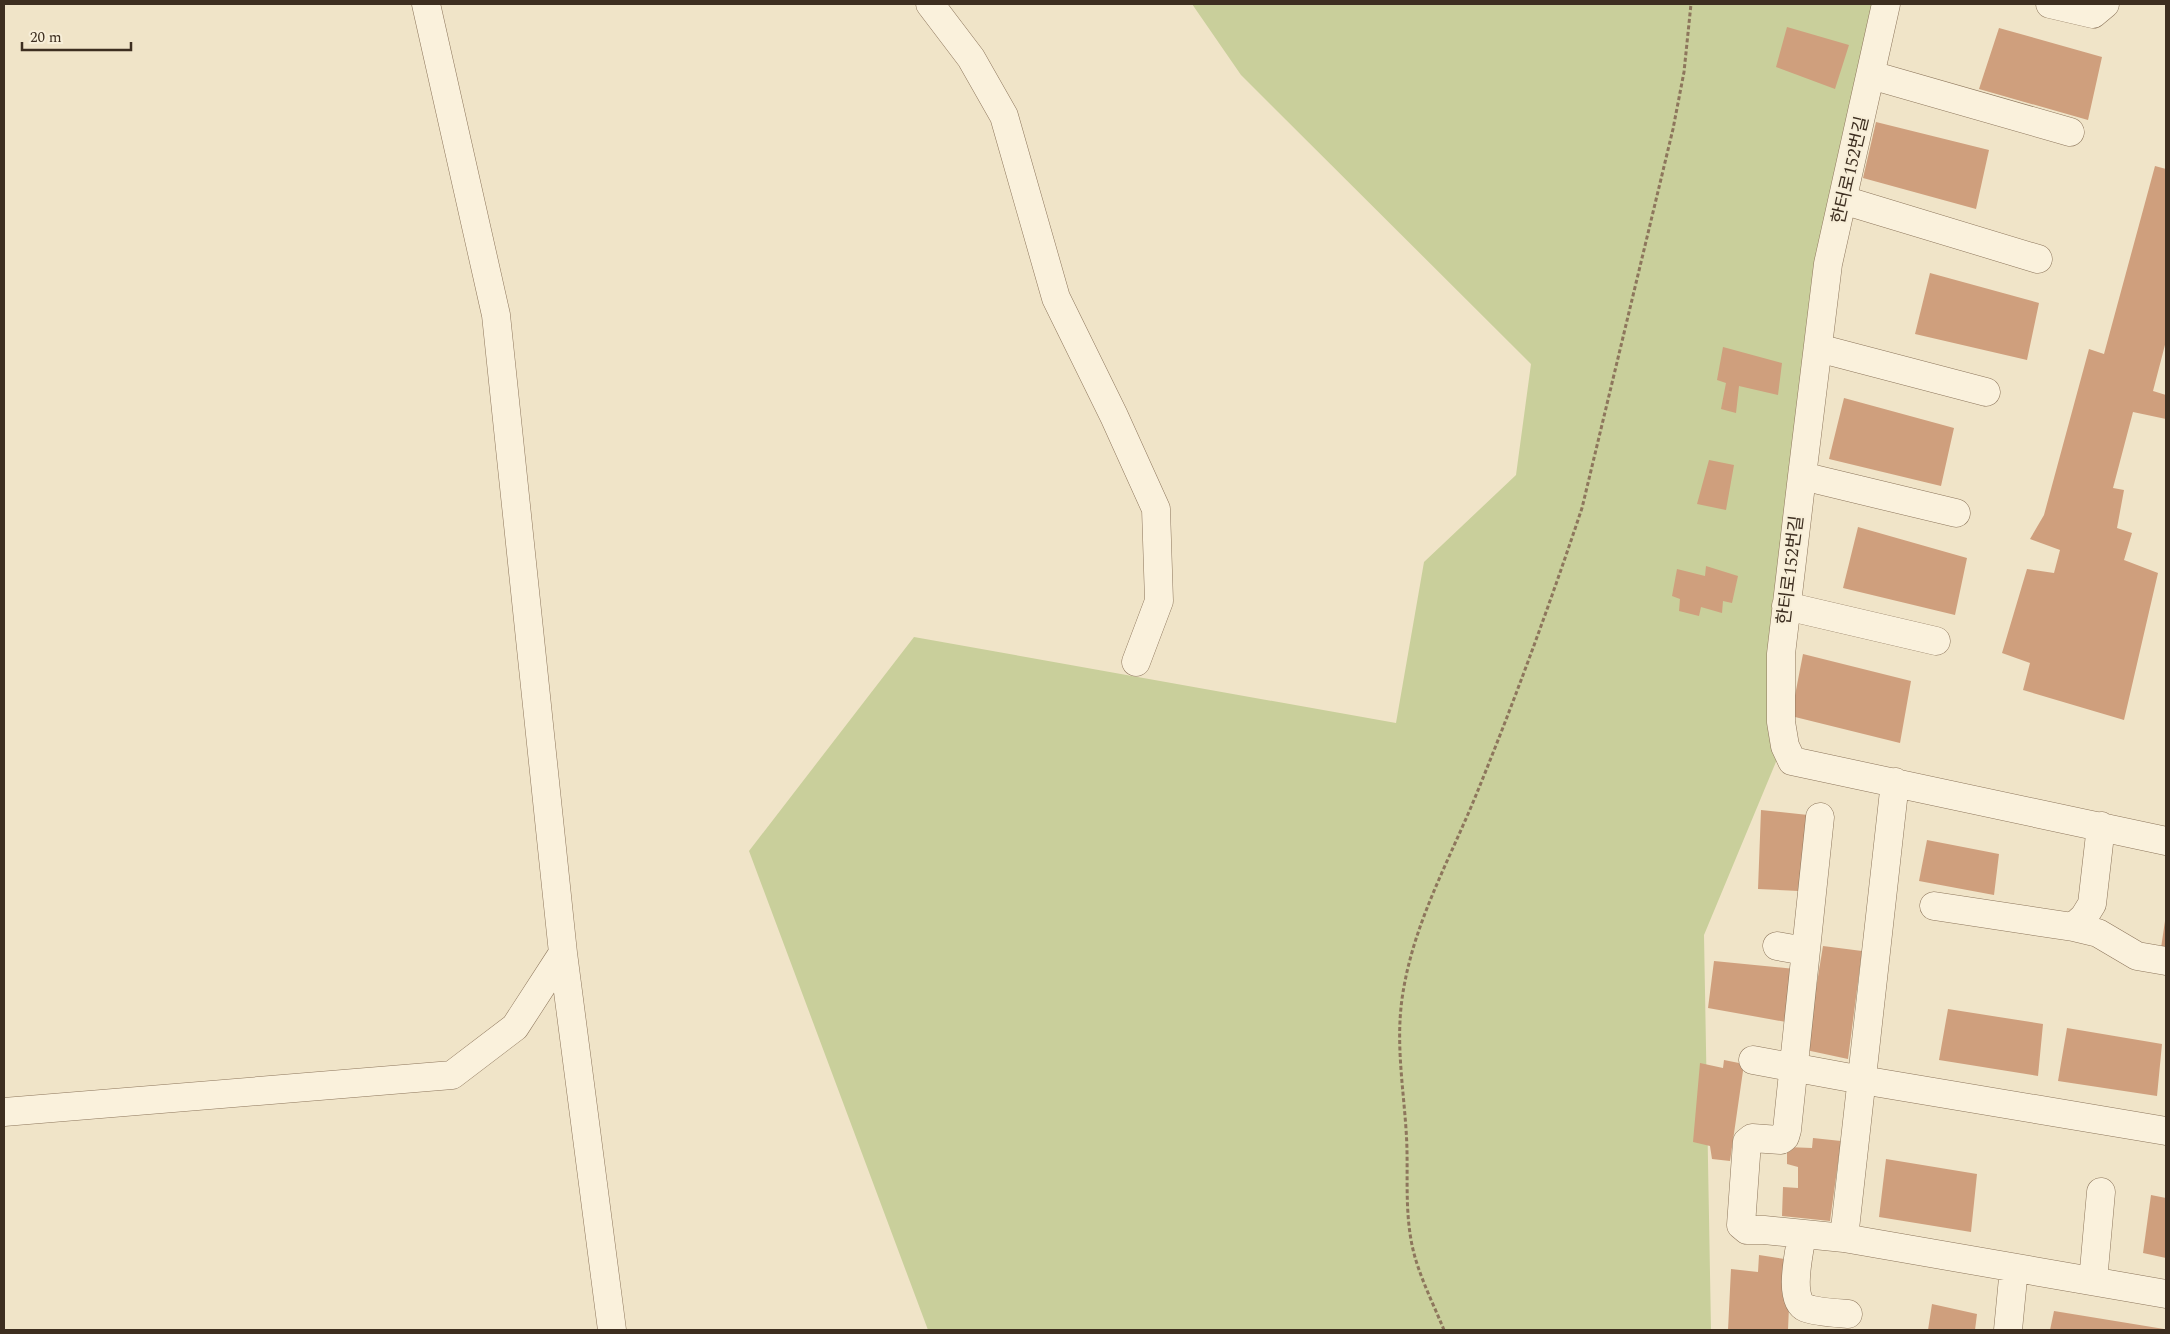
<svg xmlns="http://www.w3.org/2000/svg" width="2170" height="1334" font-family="Spectral,'Noto Sans KR',serif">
  <rect width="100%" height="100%" fill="#f0e4c8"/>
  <path fill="#c9cf9b" d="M1192,4H1885L1828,264L1778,757L1704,935L1711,1330H928L749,851L914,637L1396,723L1424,562L1516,475L1531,364L1241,75Z"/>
  <path fill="#cf9f7d" d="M1787,27L1849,45L1835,89L1776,67Z
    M1999,28L2102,57L2088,120L1979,89Z
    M1876,122L1989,150L1976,209L1863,178Z
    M2155,166L2166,169V341L2153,391L2166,395V419L2133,412L2113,488L2124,490L2117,528L2132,533L2124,560L2158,573L2124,720L2023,690L2030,663L2002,653L2027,569L2054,573L2060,550L2030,539L2044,515L2089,349L2104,354Z
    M1930,273L2039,303L2027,360L1915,334Z
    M1723,347L1782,363L1778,395L1739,386L1736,413L1721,409L1726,383L1717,380Z
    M1844,398L1954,428L1941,486L1829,459Z
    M1709,460L1734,465L1726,510L1697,504Z
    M1858,527L1967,558L1955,615L1843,588Z
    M1706,566L1738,576L1732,603L1723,601L1722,613L1701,607L1699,616L1679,611L1680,599L1672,596L1677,569L1705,576Z
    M1803,654L1911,681L1900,743L1791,716Z
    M1761,810L1808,815L1799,891L1758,889Z
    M1927,840L1999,854L1994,895L1919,881Z
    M2165,921H2166V949L2161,948Z
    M1823,946L1862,951L1848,1059L1806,1050Z
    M1714,961L1795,969L1786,1022L1708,1008Z
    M1948,1009L2043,1024L2038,1076L1939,1060Z
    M2067,1028L2162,1044L2157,1096L2058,1081Z
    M1724,1060L1744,1064L1730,1161L1712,1159L1710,1146L1693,1142L1700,1063L1723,1068Z
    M1813,1138L1841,1141L1830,1221L1782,1216L1783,1187L1798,1188V1167L1787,1164V1147L1812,1148Z
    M1886,1159L1977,1174L1971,1232L1879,1217Z
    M2151,1195L2166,1198V1258L2143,1253Z
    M1759,1255L1791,1260L1788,1330H1728L1731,1269L1758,1272Z
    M1932,1304L1977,1314L1975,1330H1928Z
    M2054,1311L2164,1329V1330H2050Z"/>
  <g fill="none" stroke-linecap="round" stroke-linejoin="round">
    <g stroke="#8d765c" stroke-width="29">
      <path id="street" d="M930,4L971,58L1004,116L1056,298L1114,416L1156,509L1159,601L1136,662
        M1886,4L1828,264L1802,476L1781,654V722L1785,746L1792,761L2166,841
        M2050,4L2093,14L2105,4
        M1871,75L2070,132
        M1843,200L2038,259
        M1818,348L1986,392
        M1802,476L1956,513
        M1786,606L1936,641
        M1820,817L1787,1130L1785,1137L1781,1140L1752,1138L1747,1142L1741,1225L1747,1230H1764L1844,1238L1895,782
        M1934,906L2073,927L2084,917L2092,904L2101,826
        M2073,927L2098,933L2137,956L2166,961
        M1777,946L1805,951
        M563,953L612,1330
        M1753,1060L1862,1080L2166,1131
        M4,1112L452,1075L515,1027L563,953L496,315L426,4
        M1802,1234C1800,1250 1787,1300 1806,1308C1816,1312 1836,1313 1848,1314
        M1844,1238L2166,1294
        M2093,1281L2101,1192
        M2008,1330L2014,1268"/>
    </g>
    <path stroke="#8d765c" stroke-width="3" stroke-dasharray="4 2.5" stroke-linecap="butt" d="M1444,1330C1433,1303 1418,1274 1412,1245C1404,1206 1409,1168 1406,1129C1403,1085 1396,1043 1402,999C1412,927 1446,867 1474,800C1513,705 1549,607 1582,508L1673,129L1684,72L1691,4"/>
    <use href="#street" stroke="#faf1dc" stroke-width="28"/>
  </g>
  <g text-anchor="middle" stroke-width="4" stroke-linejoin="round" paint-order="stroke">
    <g font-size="18" fill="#3d2e20" stroke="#f7eed8">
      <text transform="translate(1850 170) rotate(-77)" y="6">한터로152번길</text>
      <text transform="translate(1790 570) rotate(-83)" y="6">한터로152번길</text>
    </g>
  </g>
  <rect width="2170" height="1334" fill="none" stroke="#3d2e20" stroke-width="10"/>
  <path d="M22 42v8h109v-8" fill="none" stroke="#3d2e20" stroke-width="2.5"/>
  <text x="30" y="42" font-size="15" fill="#3d2e20" stroke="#f7eed8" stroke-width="4" paint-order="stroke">20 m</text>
</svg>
